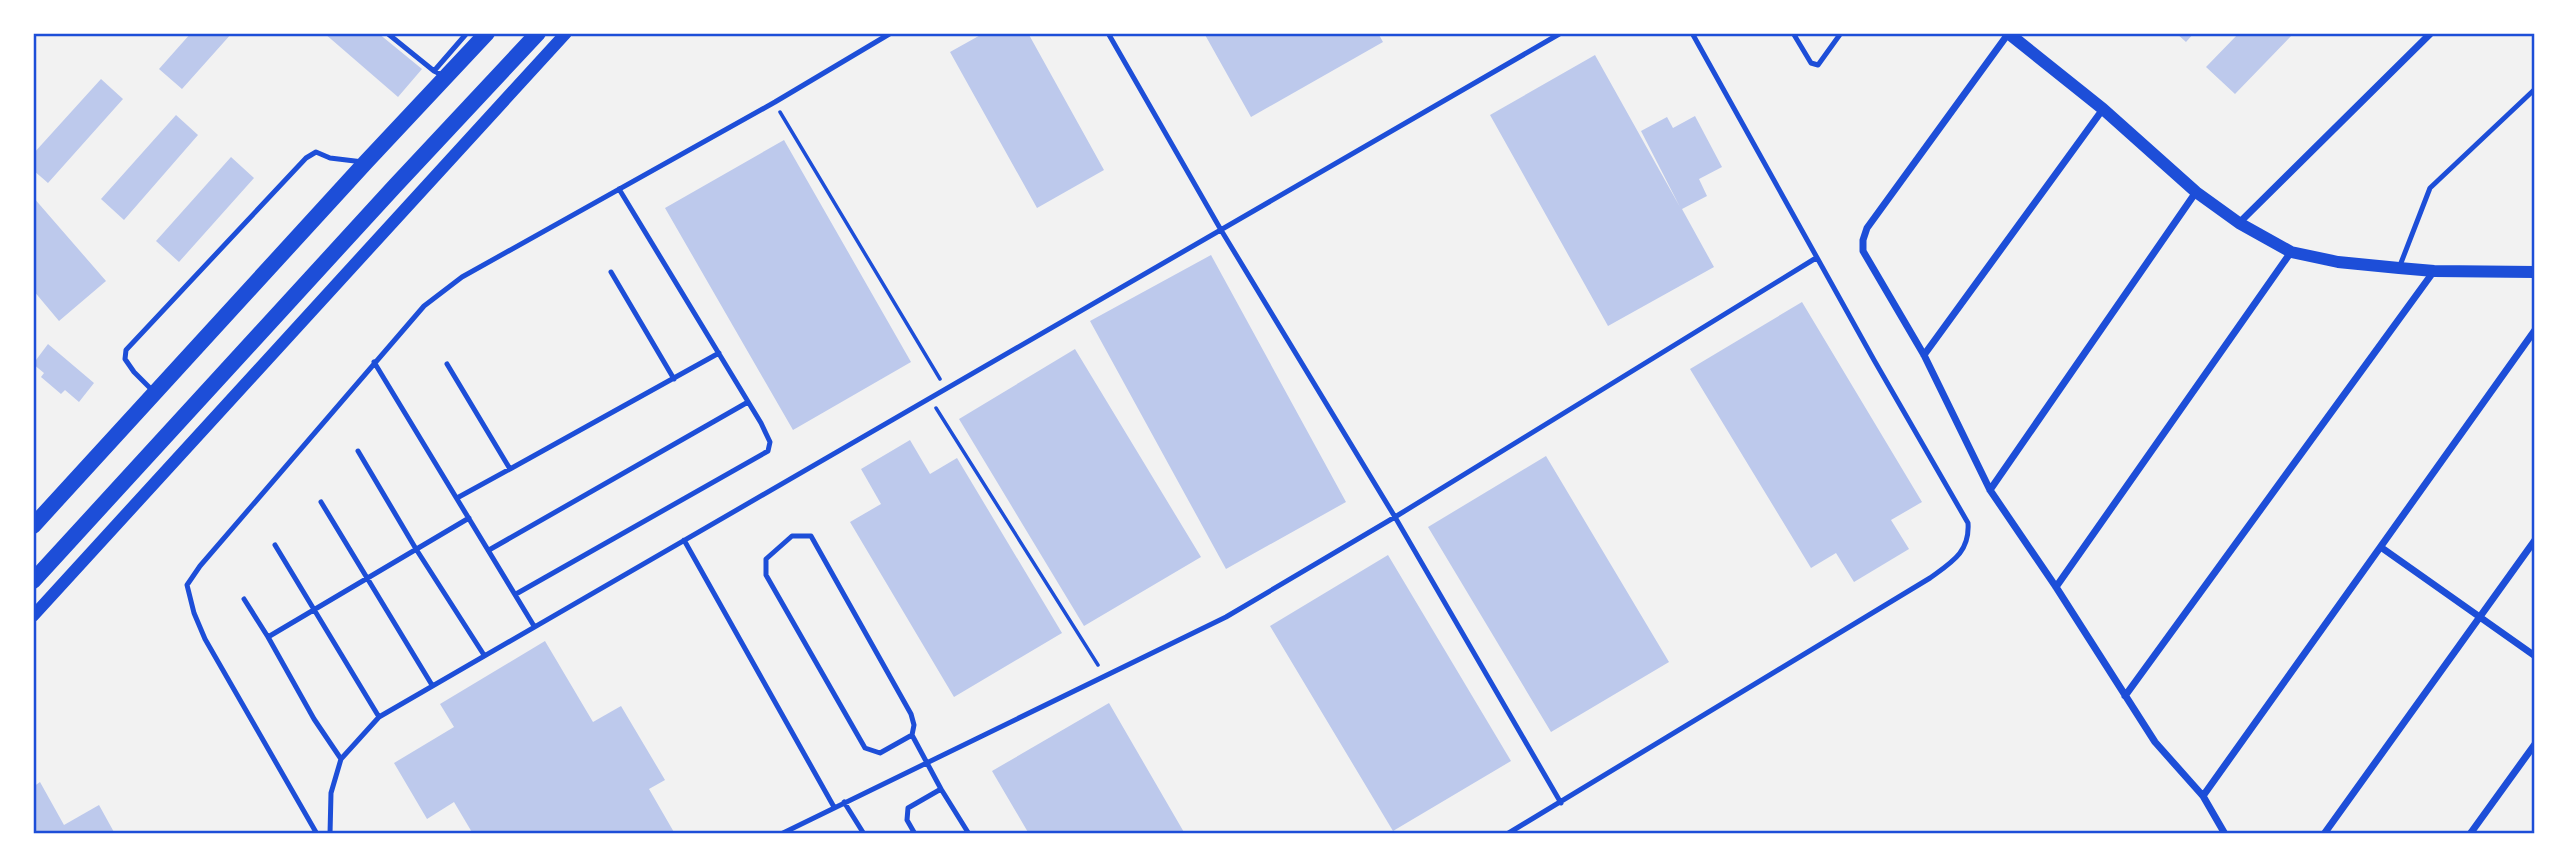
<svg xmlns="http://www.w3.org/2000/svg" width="2568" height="867" font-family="'Source Sans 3',sans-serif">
  <rect width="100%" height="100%" fill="#f2f2f2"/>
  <path fill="#bdc9ec" d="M191,33H232L182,89L159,69Z
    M324,33H378L422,69L398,97Z
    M984,33H1028L1104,170L1037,208L950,52Z
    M1204,33H1378L1383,42L1251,117Z
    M2176,33H2194L2186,42Z
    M2239,33H2294L2235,94L2206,67Z
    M1595,55L1680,207L1641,131L1667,117L1673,128L1695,116L1722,167L1699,179L1707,196L1682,209L1714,267L1608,326L1490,115Z
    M101,79L123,99L48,183L33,170V154Z
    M176,115L198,135L124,220L101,199Z
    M784,140L911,362L793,430L665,208Z
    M231,157L254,178L179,262L156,241Z
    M33,197L106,281L59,321L33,290Z
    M1211,255L1346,502L1226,569L1090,321Z
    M1802,302L1922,502L1891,520L1909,549L1854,582L1836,553L1811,568L1690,369Z
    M48,344L94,383L79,402L65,390L61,394L41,377L44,373L33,364Z
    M1075,349L1201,557L1084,626L959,419Z
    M910,440L930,474L957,458L1062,633L954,697L850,522L881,504L861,469Z
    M1546,456L1669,662L1551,732L1428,527Z
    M1388,555L1511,761L1393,831L1270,626Z
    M545,641L593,722L621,706L665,780L649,789L675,834H473L454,802L427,819L394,763L454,727L440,704Z
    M1109,703L1185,834H1029L992,771Z
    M40,782L64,825L99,805L115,834H33V787Z"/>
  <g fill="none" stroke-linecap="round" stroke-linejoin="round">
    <path stroke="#1d4ed8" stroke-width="3.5" d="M780,112L940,379
      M936,408L1098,665"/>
    <path stroke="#1d4ed8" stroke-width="5" d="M387,33L434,71L444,76
      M1108,33L1221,230L1395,517L1561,803
      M1793,33L1811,63L1818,65L1841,33
      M434,71L467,33
      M2399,268L2430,188L2535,89
      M611,272L674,379
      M374,362L534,626
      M447,364L510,469L719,353
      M153,391L134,372L125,359L126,350L306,158L316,152L330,158L363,162
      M358,451L416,549L484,655
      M457,498L510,469
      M321,502L432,685
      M684,540L834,807
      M275,545L379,717
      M489,550L748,402
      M516,594L768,451L770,442L761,423L619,189
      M244,599L268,637
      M912,735L880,753L865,748L766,575V559L792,536H811L911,714L914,725L912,735L941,789L908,808L907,820L915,834
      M341,759L314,719L268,637L469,518
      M941,789L969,834
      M844,802L864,834
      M317,834L205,639L194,613L187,585L200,566L424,306L462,277L775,102L891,33
      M330,834L331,793L341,759L379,717L1561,33
      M781,834L1226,617L1395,517L1816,258
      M1507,834L1930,578C1952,562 1970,552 1968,523L1874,360L1692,33"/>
    <path stroke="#1d4ed8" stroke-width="7" d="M2008,34L1867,228L1863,240V251L1924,355L1990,490L2056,587L2155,742L2203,796L2225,834
      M2239,223L2431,33
      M1924,355L2103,109
      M1990,490L2196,192
      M2382,548L2535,656
      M2056,587L2291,252
      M2125,696L2434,271
      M2203,796L2535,330
      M2324,834L2535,540
      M2470,834L2535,744"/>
    <path stroke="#1d4ed8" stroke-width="12" d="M2008,33L2103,109L2196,192L2239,223L2291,252L2338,262L2399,268L2434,271L2535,272
      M33,616L566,33"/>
    <path stroke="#1d4ed8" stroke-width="16" d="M33,526L366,162L487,33
      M33,581L394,187L538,33"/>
  </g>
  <rect width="2568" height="867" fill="none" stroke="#ffffff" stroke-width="70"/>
  <rect x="35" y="35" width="2498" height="797" fill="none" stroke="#1d4ed8" stroke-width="2.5"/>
</svg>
